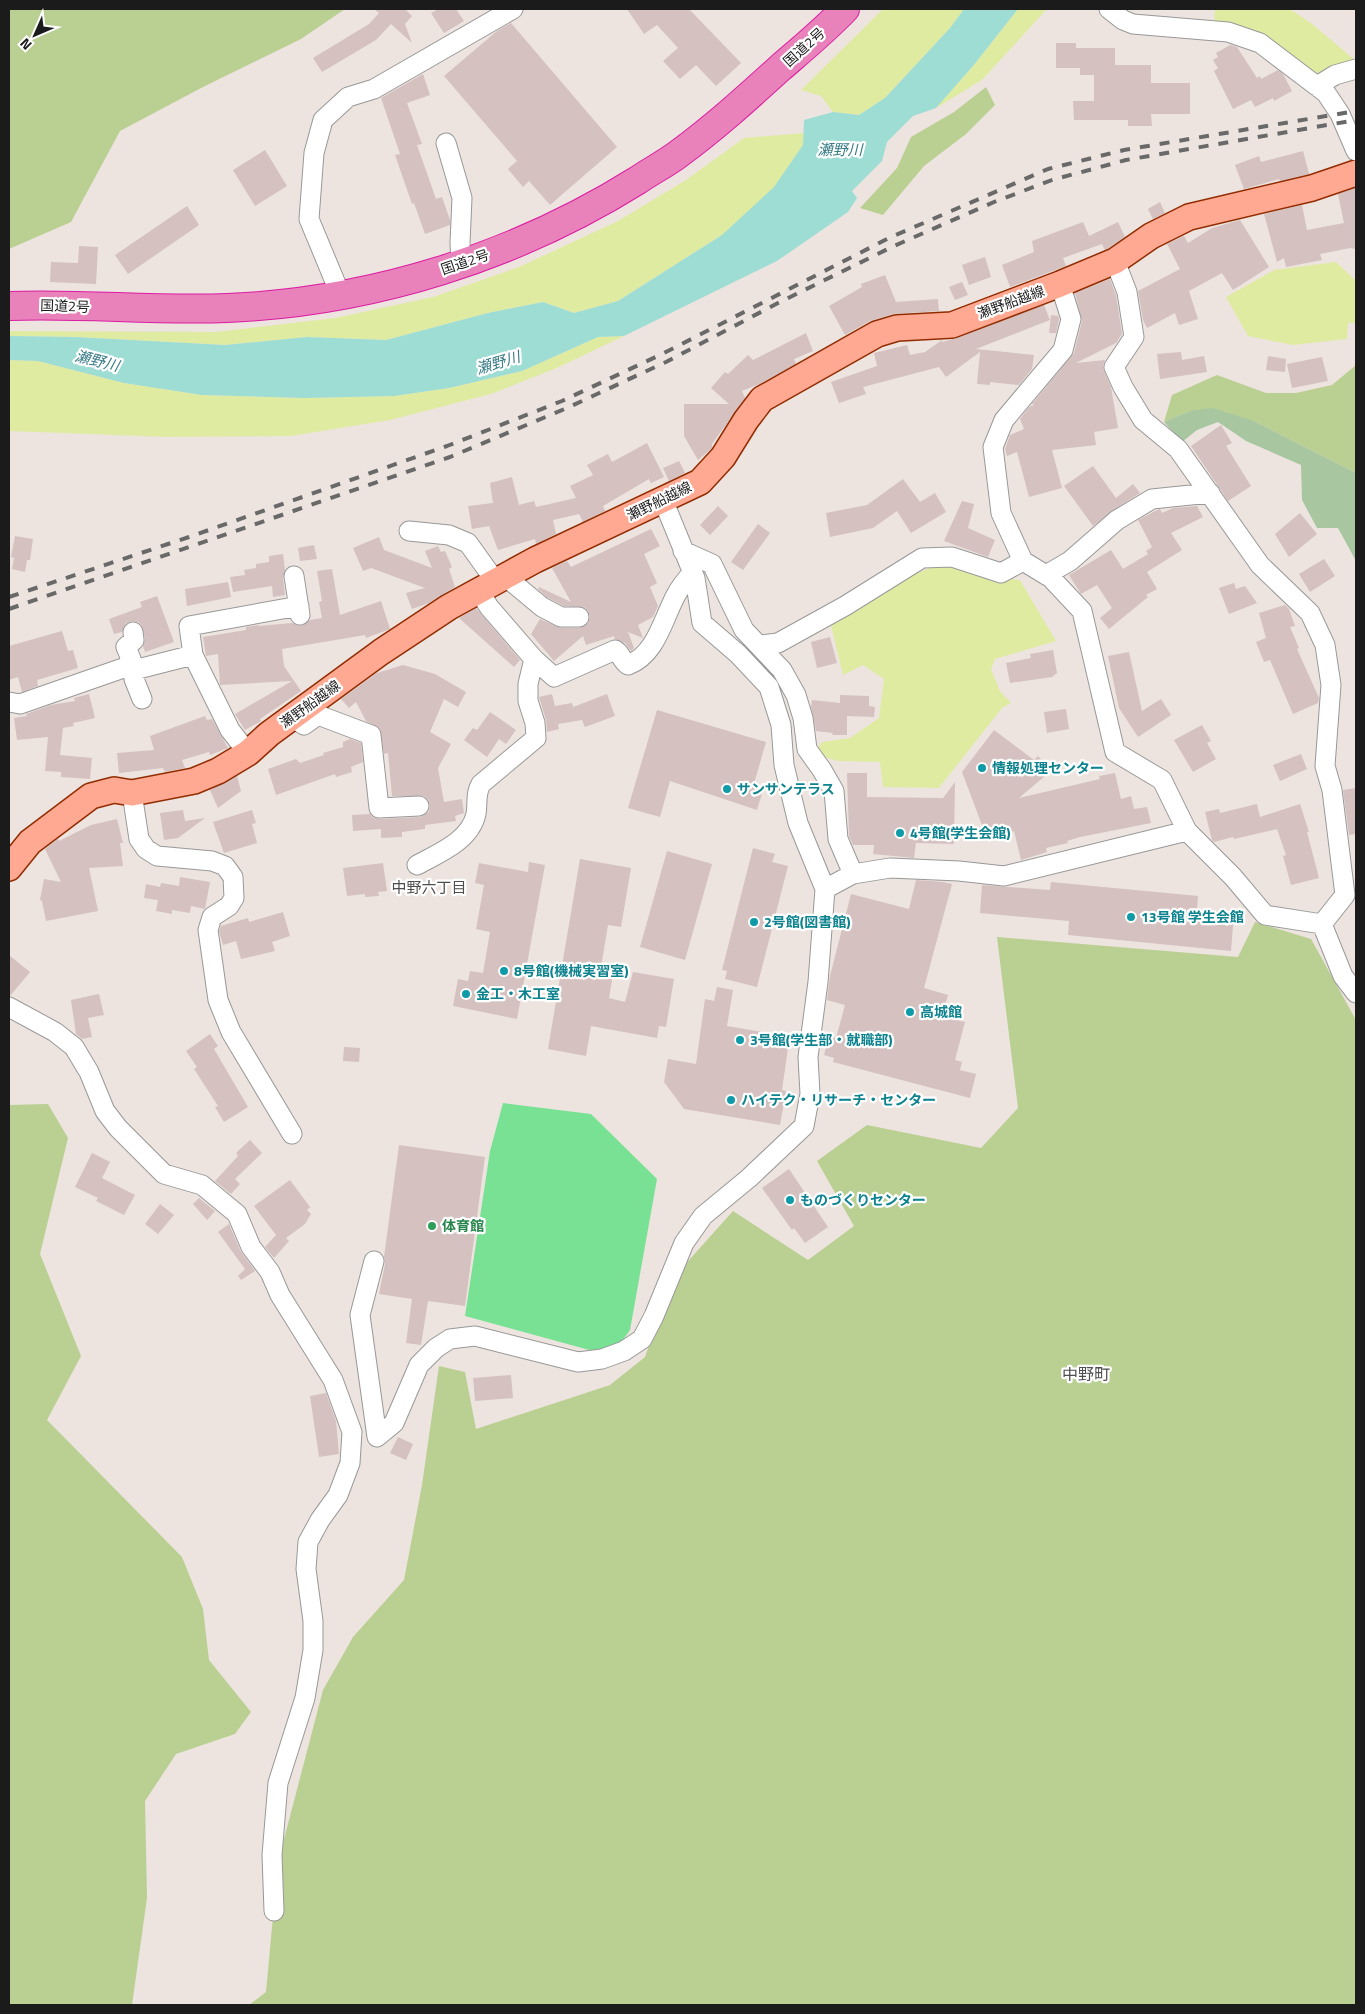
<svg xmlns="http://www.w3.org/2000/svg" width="1365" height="2014" font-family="'Titillium Web','Noto Sans JP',sans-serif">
  <rect width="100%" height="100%" fill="#ede4df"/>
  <path fill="#e0eba2" d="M883,9H964L950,28L885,98L859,115L833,112L821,96L801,90Z
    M1018,9H1047L982,80L936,108L973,66Z
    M1215,9H1290L1312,24L1356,61L1315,79L1214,23Z
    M804,133L803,145L774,188L722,235L618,301L574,313L543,302L488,313L386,340L307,337L225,345L75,337L9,336V331H11L217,332L335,318L433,297L519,267L618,221L686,180L744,138Z
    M1336,262L1356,281V323H1348L1347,339L1293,345L1248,336L1226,297L1274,270Z
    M624,336L559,367L491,394L390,420L291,436L166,437L9,431V360L38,361L124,383L202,395L304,398L394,396L449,388L522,371L598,337Z
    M942,563L982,576L1020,580L1056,641L995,659L991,669L1000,691L1011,703L1002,708L939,788L883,787L880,762L838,761L814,754L822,742L850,738L879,718L884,679L863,665L843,675L830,621L908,577Z"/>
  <path fill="#bacf92" d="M9,9H345L301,39L203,87L120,131L71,222L9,249Z
    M986,87L995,105L966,134L924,166L883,215L860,208L897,168L911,137L954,112Z
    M1356,365V473L1254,421L1190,411L1164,422L1172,395L1217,375L1266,393H1296L1332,385Z
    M1255,922L1311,939L1356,1020V2005H249L266,1992L278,1862L323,1690L353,1637L404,1580L422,1485L439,1366L465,1372L476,1429L610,1385L645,1357L672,1279L733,1211L808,1260L854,1226L817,1161L867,1125L981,1148L1018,1108L997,937L1238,957Z
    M48,1104L68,1138L40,1254L81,1356L47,1420L182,1557L203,1609L209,1660L251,1712L235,1734L176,1754L145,1801L147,1898L132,2005H9V1105Z"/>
  <path fill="#a8c7a0" d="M1212,408L1254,421L1356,473V561L1338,528H1317L1302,500L1301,465L1246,441L1218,422L1197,430L1182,442L1164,422L1190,411Z"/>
  <path fill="#79e193" d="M503,1103L591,1114L657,1179L630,1330C618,1348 613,1350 593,1351L465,1316L490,1151Z"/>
  <path fill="#9dddd4" d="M964,9H1018L973,66L936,108L913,116L887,142L882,161L852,191L857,198L848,212L777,261L624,336L598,337L522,371L449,388L394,396L304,398L202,395L124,383L38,361L9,360V336L75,337L225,345L307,337L386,340L488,313L543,302L574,313L618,301L722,235L774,187L803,145L804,120L833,112L859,115L885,98L950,28Z"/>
  <path fill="#d4c1c0" d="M374,9H405L412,16L405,24L412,43L391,24L376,40L322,72L313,58L369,24L379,13Z
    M439,9H456L464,21L444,33L431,13Z
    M627,9H689L741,63L716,86L696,65L680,79L663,61L678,48L657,25L644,34Z
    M511,23L617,147L550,205L529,181L523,187L508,169L517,161L444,76L497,31Z
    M1056,43H1076V48H1115V65H1151V83H1190V114H1151L1152,126H1128V120H1074L1073,101H1094V75H1080V68H1056Z
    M1230,45L1237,47L1257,78L1260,76L1261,79L1278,70L1283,74L1292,91L1274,101L1273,98L1255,107L1251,100L1233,109L1214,71L1218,68L1213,60L1218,57L1216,53Z
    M423,74L430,95L407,103L422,144L417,145L436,199L442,197L450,220V225L425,234L414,203L412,204L395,155L400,154L381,98Z
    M265,150L287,186L255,206L233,170Z
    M1303,151L1309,174L1280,181L1279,179L1244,189L1235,165L1259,156L1261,162Z
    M1355,188L1356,249L1350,248L1320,254L1322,260L1286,267L1284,258L1277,262L1264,214L1302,205L1307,230L1344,223L1338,194Z
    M1160,202L1165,213L1153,219L1148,209Z
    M187,206L199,225L128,274L115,255Z
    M1240,220L1269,267L1233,290L1222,273L1189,291L1198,319L1179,325L1175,313L1147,328L1143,320L1138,291L1180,269L1167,244L1184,236L1188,243L1212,228Z
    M1083,222L1089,236L1118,222L1125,237L1105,250L1102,244L1063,258L1066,266L1010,287L1002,265L1034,252L1032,241Z
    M79,246L98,247L96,284L50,282L51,262L78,263Z
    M985,257L991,277L969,285L962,265Z
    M885,275L896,302L938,299L939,311L893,314L870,321L845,335L829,306L862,287L861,284Z
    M1110,279L1116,295L1122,334L1116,343L1076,363L1105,360L1103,366L1104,371L1111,387L1118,428L1094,432L1096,445L1052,450L1062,488L1029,497L1017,452L1007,456L1005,449L1010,435L1024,429L1020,419L1029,407L1034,405L1032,404L1074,353L1082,321L1075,293Z
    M962,282L968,295L955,300L949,287Z
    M1044,305L1050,320L976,349L1034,355L1032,369L1019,385L990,382V385L977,384L980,352L946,377L939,367L863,387L866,394L839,403L831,382L877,366L874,353L907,345L910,355L925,352L942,340V342L957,338Z
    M1051,315L1058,316L1059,319L1056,333H1049Z
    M806,333L813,351L794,359L796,364L759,384L742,391L745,398L712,444V448L698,460L684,436V404H729L711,388L725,372L728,374L748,355L753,360Z
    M1181,352L1182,360L1204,356L1207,372L1160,379L1157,354Z
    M1268,356L1286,359L1285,372L1266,370Z
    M1322,357L1328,381L1292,388L1287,364Z
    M1221,425L1232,443L1226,446L1251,486L1228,501L1191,446Z
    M647,443L664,477L651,483L649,479L603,506L605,511L583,522L579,514L553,520L556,534L536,544L535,539L498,550L489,526L472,529L468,506L493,503L490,483L512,477L519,505L534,501L536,507L576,498L570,486L593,475L587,465L608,454L612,462Z
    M679,461L685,473L669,481L663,468Z
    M1093,466L1116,498L1133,484L1140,493L1121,505L1118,502L1121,505L1093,526L1064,486Z
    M903,479L920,502L935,493L946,512L911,533L897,511L873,528L830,537L826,513L867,505Z
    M962,501L974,504L968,528L995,540L988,557L944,541Z
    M718,506L728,516L710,535L700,525Z
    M1197,506L1203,517L1171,533L1182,550L1147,572L1157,589L1146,595L1148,597L1109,629L1100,618L1112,608L1097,585L1081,594L1069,575L1111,550L1123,569L1148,554L1146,551L1152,547L1138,520L1157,510L1160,509L1162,513L1173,508Z
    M1300,513L1317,534L1289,557L1275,534Z
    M758,524L770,533L743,570L731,562Z
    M651,529L660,546L644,554L657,583L650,587L658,606L653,617L638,625L643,638L628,632L634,648L631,651L625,643L615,639L614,636L586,645L583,636L554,661L531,634L540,619L561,628H579L588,623L590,617L588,611L584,607L564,606L548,598L538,589L539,587L571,602L552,568L567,561L571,567Z
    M15,536L33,539L30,560H27L25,572L12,569L14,558L11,557Z
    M379,537L384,550L432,568L425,551L438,546L441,552L445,551L452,567L449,569L455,587L429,603L412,609L406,593L425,588L371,568L363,571L353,548Z
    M314,545L317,559L300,561L298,548Z
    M283,554L285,570L283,578L285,595L273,597L272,586L233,592L230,577L245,575L244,570L256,568V564L269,562V556Z
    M1324,559L1335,576L1310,592L1299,574Z
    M332,569L340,615L381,601L390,629L366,638L365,635L282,649L284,666L301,691L260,719L261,721L245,730L235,714L292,681L220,685L218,654L206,656L203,637L246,630V627L259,625V626L292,623L302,626L310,620L322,618L319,602L322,601L317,571Z
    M228,582L231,597L187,606L185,589Z
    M1234,583L1236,589L1245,586L1257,603L1229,614L1219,588Z
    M157,596L174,642L145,652L143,646L145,639L142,626L138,622L132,621L126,623L122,632L114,634L109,619L142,607L140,602Z
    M1285,605L1289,609L1295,626L1290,627L1299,648L1297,649L1319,698L1318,703L1293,714L1270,660L1264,662L1256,642L1266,638L1259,613Z
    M476,608L520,660L514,667L459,618Z
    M62,631L68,651L73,650L78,668L37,680L38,686L22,692L18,677L9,680V646Z
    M830,637L837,663L817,668L811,642Z
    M1053,650L1057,673L1052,677L1010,683L1006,663L1031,658L1030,654Z
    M1129,652L1142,711L1161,699L1171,715L1138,737L1119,708L1108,656Z
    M403,665L435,674L466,692L458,707L444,699L430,732L451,744L438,768L444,802L462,799L464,813L455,816L456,821L425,825V829L402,832V837L381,838V829L353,831L352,815L370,814L374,818L380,819L420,817L429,812L430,805L428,800L424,796H392L388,753L384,754L380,729L366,721L356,702L349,708L341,699L377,673Z
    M89,694L95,718L73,723L74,726L63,728L60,755L92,758L90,779L61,777V772L45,771L48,737L17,740L14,718L27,716L26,714L51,705L75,701L74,698Z
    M552,694L555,706L572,703L573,707L607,694L615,716L585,727L582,720L558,724L559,729L547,732L546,720L539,697Z
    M840,695L869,696V706L875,707L874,717L847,716V735H832L833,733L816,731L811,707L812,700L840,703Z
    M1066,709L1069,729L1047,733L1044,712Z
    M657,710L766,742L753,787L763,790L757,810L670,781L660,817L628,808Z
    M490,712L516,730L506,744L499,739L487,757L464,740L473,728L477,730Z
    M205,716L207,720L212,719L228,748L210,755L209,752L182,760L185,768L165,772L163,768L119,773L117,753L154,750L150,736Z
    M1202,725L1211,741L1207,743L1216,759L1193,772L1174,740Z
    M994,730L1034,760L1038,756L1051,771L1019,798L1100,779L1099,776L1115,773L1121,799L1131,796L1134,809L1147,807L1151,823L1080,837L1067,841L1068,843L1046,848L1047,852L1021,860L1014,831L988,841L962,772Z
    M350,739L361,743L363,762L351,767L352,772L336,777L335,774L276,795L268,769L296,759L300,763L324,755L323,753L343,747V742Z
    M1301,754L1307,769L1280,781L1273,765Z
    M847,773H867V797L943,798L955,782L954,844L916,843L914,858L873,854L874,845H853L849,836Z
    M237,776L241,791L218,808L210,790Z
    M1356,788V834L1349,835L1343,790Z
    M1257,804L1260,817L1300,804L1309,832H1307L1319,878L1291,885L1283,856L1286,855L1277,829L1234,839L1233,837L1214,842L1212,840L1205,812L1219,809L1220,813Z
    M183,810L185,821L205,818L178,838L164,840L160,813Z
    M252,810L256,823L252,824L257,843L224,853L213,822Z
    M117,819L123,843H120L123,866L89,868L98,911L46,921L42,901L40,900L44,879L61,882L45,849L58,839L59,841L91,825Z
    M753,848L775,854L772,862L788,866L757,987L725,979L727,971L722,970Z
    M667,851L712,864L685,960L640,947Z
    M580,859L631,868L621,927L608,925L601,967L614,969L609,998L625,1002L633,972L674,979L666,1027L659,1026L657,1038L591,1026L586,1056L548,1049Z
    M529,862L545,865L517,1019L453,1006L458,979L468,981L470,971L483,973L490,932L476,929L484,885L475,883L479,863L528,872Z
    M383,863L387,891L378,892L379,896L365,897V894L347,896L343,868Z
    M180,877L210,882L205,909L191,906L190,913L172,910V914L156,911L158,900L144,898L146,884L160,887L161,883L179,886Z
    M916,880L943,882L952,884L924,988L948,995L945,1005L953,1019L965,1022L955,1060L962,1062L960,1070L976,1074L970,1098L833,1062L834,1058L824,1055L829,1036L836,1038L845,1005L827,1000L830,976L851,894L909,909Z
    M1051,882L1198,896L1197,910L1234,913L1231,951L1068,935L1069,921L980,913L982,885L1050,890Z
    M283,912L290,936L272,942L275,951L241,959L236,941L223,945L219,931L221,926L248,918L249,922Z
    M9,955L30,972L10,996H9Z
    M717,987L733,990L727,1026L774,1034V1039L789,1041L782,1090L786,1091L780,1125L684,1109L664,1082L668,1059L696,1064L705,999L714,1001Z
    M99,994L104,1015L88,1018L92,1037L82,1039L76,1034L71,1000Z
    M210,1034L218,1046L214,1049L248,1107L224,1122L215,1107L218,1106L194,1069L197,1067L186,1051Z
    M344,1047L360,1048L359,1062L343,1061Z
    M250,1140L262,1153L235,1179L240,1184L231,1194L215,1181L238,1156L236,1153Z
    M399,1145L485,1157L465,1306L428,1301L421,1345L406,1343L412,1299L379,1294L385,1264L384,1257Z
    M92,1153L110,1162L102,1178L135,1195L124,1215L96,1201L98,1198L75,1187Z
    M789,1169L828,1227L805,1243L794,1228L792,1230L762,1188Z
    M290,1180L310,1207L307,1210L311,1214L305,1224L286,1238L289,1241L274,1258L265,1247L276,1235L254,1206Z
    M199,1198L215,1211L207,1220L193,1204Z
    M160,1204L174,1215L158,1234L145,1224Z
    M229,1224L241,1252L255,1271L241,1280L238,1276L245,1269L218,1232Z
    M511,1375L513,1398L475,1401L473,1378Z
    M326,1393L336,1421L339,1454L319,1457L310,1396Z
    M398,1437L413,1444L406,1460L390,1453Z"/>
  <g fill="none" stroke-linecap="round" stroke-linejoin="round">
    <g stroke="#989898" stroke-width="21">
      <path id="minor" d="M1109,9L1123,20L1133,24L1228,32L1260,43L1326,93L1340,114L1356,151
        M1317,86L1335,75L1356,69
        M446,143L462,198L460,243L461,265
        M1115,261L1127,292L1134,337L1114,367L1123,387L1143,420L1178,449L1260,565L1310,613L1325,645L1331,685L1325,766L1332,790L1345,895L1322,924
        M1060,284L1071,319L1063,350L1004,420L993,447L1001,513L1023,561L1051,578L1082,611L1115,752L1162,780L1187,831L1233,877L1265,915L1322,924L1343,976L1356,993
        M341,296L309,219L314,153L323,120L348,97L374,89L513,9
        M663,500L695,578L702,623L738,654L769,687L781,725L784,765L798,823L825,889L853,874L890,868L959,871L1004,876L1187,831
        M409,531L449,535L468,543L496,582
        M683,551L712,564L744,630L782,670L796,695L803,718L807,749L822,770L834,791L838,839L853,874
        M1046,575L1070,561L1117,520L1152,499L1210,493
        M294,576L300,615
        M506,577L542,607L561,617H579
        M760,645L778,643L845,606L922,558L952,557L1001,573L1023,561
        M534,659L554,677L615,650C621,653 621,660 628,665C656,655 663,619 676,595C680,587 686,580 692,573
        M126,667L131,659L126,647L134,640L133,632
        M134,670V679L142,699
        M9,702L20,704L126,667L134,670L193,655
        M292,717L304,725L318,715L371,735L379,808L419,806
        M248,753L230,730L193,655L189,626L299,606
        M132,793L139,839L146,849L157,856L212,861L225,866L233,877L234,898L229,906L212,917L208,930L218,1000L231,1032L292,1134
        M417,865C439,853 470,841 476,814C478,803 475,794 481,784L536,738L535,723L528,701V684L534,659L489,607L479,591
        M9,1007L55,1032L74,1047L89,1072L105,1111L118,1128L164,1174L202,1185L237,1214L251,1247L270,1272L280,1295L333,1380L352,1432L350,1463L338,1495L320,1520L308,1542L306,1569L313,1621V1650L305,1698L278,1783L272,1855L274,1911
        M374,1261L360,1315L377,1437L394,1423L419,1365L436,1348L450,1339L475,1336L578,1362L602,1359L624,1351L642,1339L654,1316L684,1243L703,1216L749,1178L804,1126L810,1094L808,1057L818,982L825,889"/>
    </g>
    <g stroke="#922c00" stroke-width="28">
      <path id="major" d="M9,868L30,842L91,796L114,790L132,793L194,781L218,771L248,753L269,734L381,652L449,607L535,560L700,482L723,457L746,420L762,399L877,334L897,328L952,325L1060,284L1115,261L1151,236L1189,217L1312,188L1356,173"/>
    </g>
    <g stroke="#db1ca3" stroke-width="30">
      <path id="highway" d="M9,306C81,303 154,311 227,308C372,302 515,257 638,180C651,171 665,164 677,155C714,128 747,98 780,68C802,49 825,30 845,9"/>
    </g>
    <use href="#minor" stroke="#fff" stroke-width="19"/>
    <use href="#major" stroke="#ffa993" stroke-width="25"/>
    <use href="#highway" stroke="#e982bb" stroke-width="28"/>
    <path stroke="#696969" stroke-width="4" stroke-dasharray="10 10" stroke-linecap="butt" d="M9,597L189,537L447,446L562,401L662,354L889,238L1048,169L1124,150L1356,111
      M9,609L450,457L567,408L666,362L778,303L894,246L994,202L1052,180L1126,160L1356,120"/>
  </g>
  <g fill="#0f9aa8" stroke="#fff" stroke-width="2">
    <circle cx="982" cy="768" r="5"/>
    <circle cx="727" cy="789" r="5"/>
    <circle cx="900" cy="833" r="5"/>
    <circle cx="1131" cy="917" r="5"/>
    <circle cx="754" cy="922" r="5"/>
    <circle cx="504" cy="971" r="5"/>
    <circle cx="466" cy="994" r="5"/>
    <circle cx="910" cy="1012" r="5"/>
    <circle cx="740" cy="1040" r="5"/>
    <circle cx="731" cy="1100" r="5"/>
    <circle cx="790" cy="1200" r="5"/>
  </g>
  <circle fill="#2e9e5b" stroke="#fff" stroke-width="2" cx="432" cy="1226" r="5"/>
  <g text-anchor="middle" stroke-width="4.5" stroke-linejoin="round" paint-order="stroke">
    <g font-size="14" fill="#1b1b1b" stroke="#fff">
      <text transform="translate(804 47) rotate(-42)" y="5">国道2号</text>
      <text transform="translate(465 262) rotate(-19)" y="5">国道2号</text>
      <text transform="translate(1011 302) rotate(-20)" y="5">瀬野船越線</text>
      <text transform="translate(65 306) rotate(2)" y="5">国道2号</text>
      <text transform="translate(659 501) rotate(-26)" y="5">瀬野船越線</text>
      <text transform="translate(310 704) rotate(-36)" y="5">瀬野船越線</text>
    </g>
    <g font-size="14" font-weight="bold" fill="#0d838f" stroke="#fff" text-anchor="start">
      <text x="992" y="773">情報処理センター</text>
      <text x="737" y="794">サンサンテラス</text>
      <text x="910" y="838">4号館(学生会館)</text>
      <text x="1141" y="922">13号館 学生会館</text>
      <text x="764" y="927">2号館(図書館)</text>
      <text x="514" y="976">8号館(機械実習室)</text>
      <text x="476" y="999">金工・木工室</text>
      <text x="920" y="1017">高城館</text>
      <text x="750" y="1045">3号館(学生部・就職部)</text>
      <text x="741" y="1105">ハイテク・リサーチ・センター</text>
      <text x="800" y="1205">ものづくりセンター</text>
    </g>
    <g font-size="14" font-weight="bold" fill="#27864d" stroke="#fff" text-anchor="start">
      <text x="442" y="1231">体育館</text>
    </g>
    <g font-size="15" font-style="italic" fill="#387c86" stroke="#fff">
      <text x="840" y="155">瀬野川</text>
      <text transform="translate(97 361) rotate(14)" y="5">瀬野川</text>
      <text transform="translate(498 363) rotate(-17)" y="5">瀬野川</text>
    </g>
    <g font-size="15" fill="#4e4e4e" stroke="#fff">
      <text x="429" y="893">中野六丁目</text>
    </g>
    <g font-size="16" fill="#4e4e4e" stroke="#fff">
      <text x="1086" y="1380">中野町</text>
    </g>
  </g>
  <rect width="1365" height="2014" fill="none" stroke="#1b1b1b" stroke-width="20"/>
  <g transform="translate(35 35) rotate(225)" stroke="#ffffff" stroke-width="4" paint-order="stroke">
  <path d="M0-4L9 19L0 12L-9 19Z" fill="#1b1b1b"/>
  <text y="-8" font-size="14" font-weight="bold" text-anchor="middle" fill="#1b1b1b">N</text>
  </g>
</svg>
